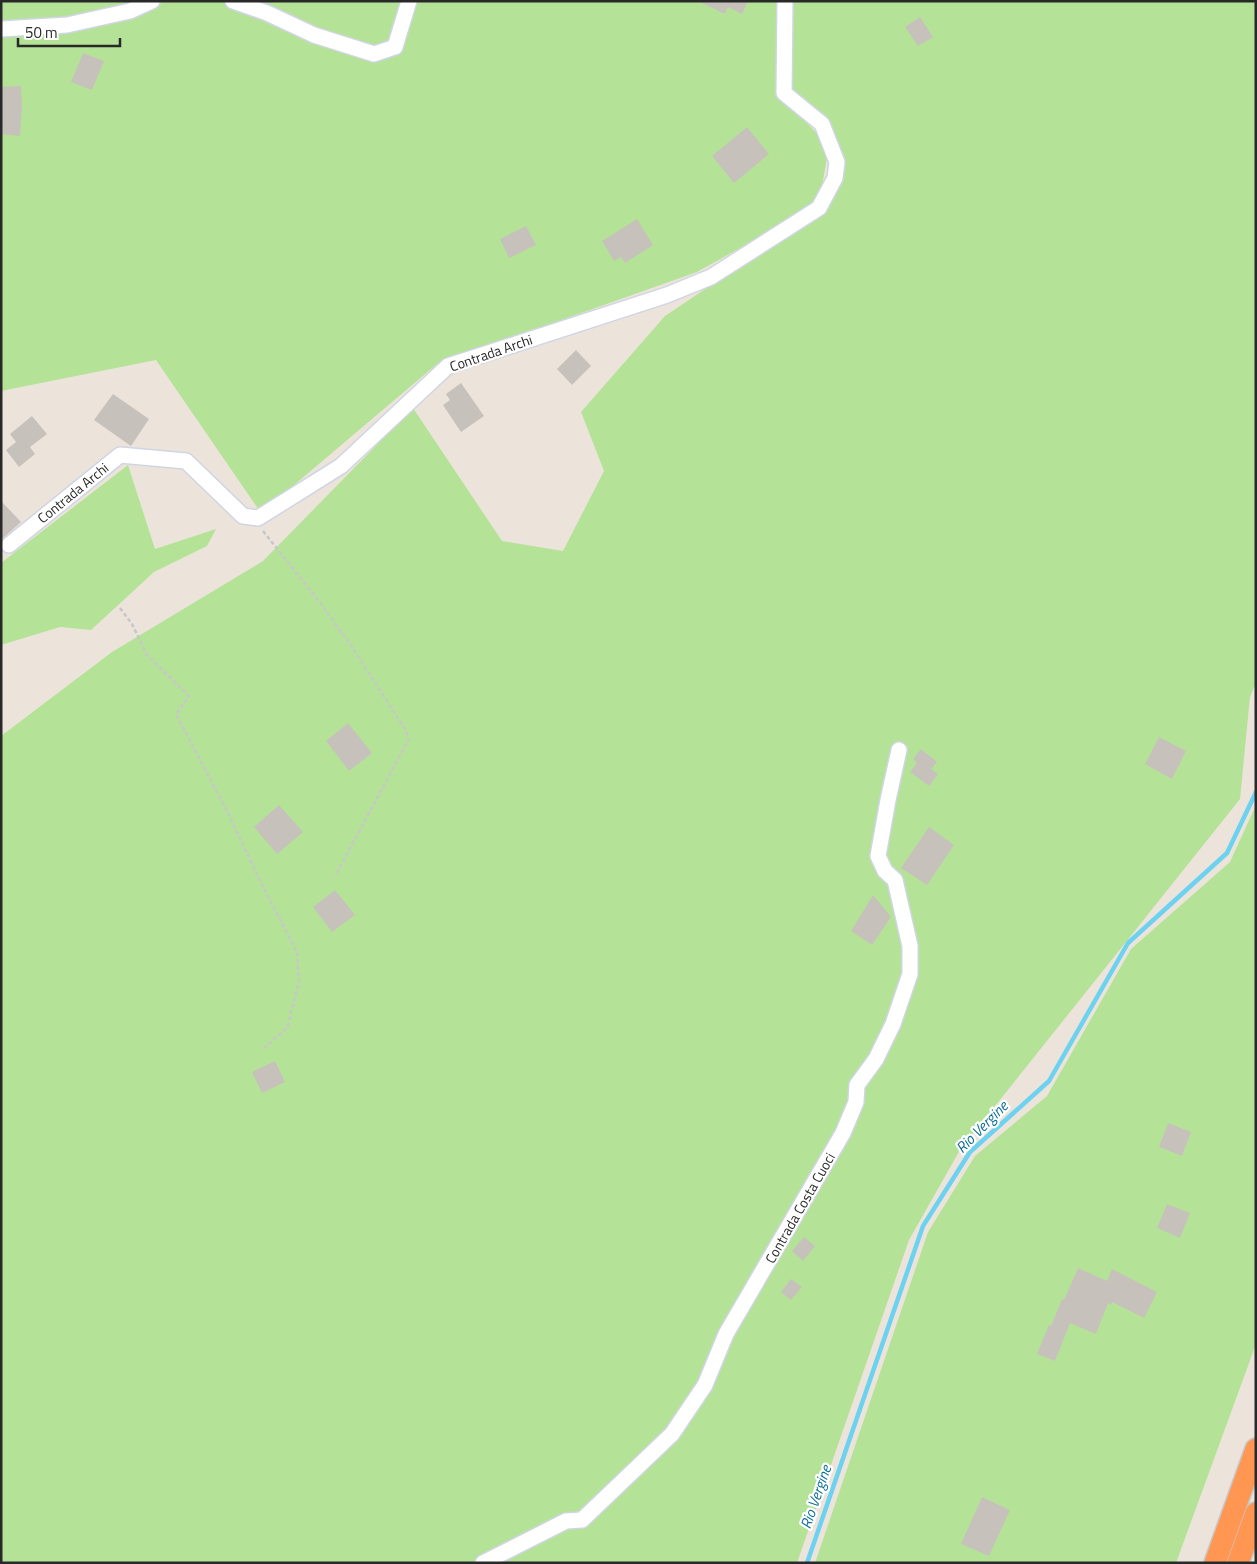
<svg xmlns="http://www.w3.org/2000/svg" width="1257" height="1564" font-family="'Titillium Web',sans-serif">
  <rect width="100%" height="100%" fill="#ece4db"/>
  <path fill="#b4e397" d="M1,1H779L778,93L829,146L819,204L697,272L437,364L261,513L156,360L1,391Z
    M789,1H1256V683L1250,697L1240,799L960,1150L909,1240L797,1563H1V736L112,652L263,561L413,408L502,541L563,551L604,471L581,412L665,316L821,211L844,178L829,123L789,87Z
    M128,465L155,549L216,529L207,546L154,572L91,630L60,627L1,645V563Z
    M1256,805V1344L1176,1563H815L928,1232L975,1156L1047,1096L1131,949L1230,862Z"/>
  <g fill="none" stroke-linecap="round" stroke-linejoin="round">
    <path stroke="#6dd2ef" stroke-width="4.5" d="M807,1563L923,1226L970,1152L1049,1081L1128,943L1227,853L1256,792"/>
  </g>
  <path fill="#c7c1bb" d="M698,1H748L742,14L728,7L725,14Z
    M920,17L933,37L918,46L905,27Z
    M83,53L104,61L92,90L71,82Z
    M21,86L22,106L20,136L1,134V87Z
    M747,127L769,154L734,183L712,156Z
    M637,219L653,245L625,263L621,257L614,261L602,241Z
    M526,226L536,245L509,258L500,239Z
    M576,350L591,366L572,385L557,369Z
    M461,383L484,416L461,432L443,405L450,400L446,394Z
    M113,394L149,419L131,446L94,420Z
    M32,416L47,434L30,447L35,454L19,467L6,450L16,442L10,434Z
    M1,501L21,522L1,540Z
    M348,723L372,753L349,771L326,741Z
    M1159,737L1186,751L1172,779L1145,764Z
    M921,749L937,762L931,769L938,774L929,786L910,772L917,763L913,759Z
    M279,805L303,832L277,854L254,827Z
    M929,827L954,845L927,885L901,868Z
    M335,890L355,915L332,932L313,907Z
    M873,895L891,917L872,945L851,931Z
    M275,1061L285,1082L262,1093L252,1072Z
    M1168,1123L1191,1132L1182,1156L1159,1147Z
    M1167,1204L1190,1213L1180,1238L1157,1228Z
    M804,1237L815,1246L803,1261L792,1251Z
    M1078,1268L1107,1281L1112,1269L1157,1292L1144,1318L1112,1302L1111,1305L1108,1303L1096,1334L1070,1323L1055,1361L1037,1354L1049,1325L1051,1326L1062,1299L1064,1300Z
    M791,1279L802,1287L791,1300L781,1292Z
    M982,1497L1010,1510L989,1556L961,1544Z"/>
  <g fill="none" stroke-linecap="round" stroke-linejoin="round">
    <g stroke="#d0d5e3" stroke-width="18">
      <path id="minor" d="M233,1L267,13L314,35L374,54L395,47L409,1
        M1,29L67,25L130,11L152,1
        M9,545L120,455L186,461L243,516L258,518L341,466L448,366L667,295L711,277L819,208L835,178L837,162L822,124L784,93L785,1
        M483,1563L566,1521L582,1520L672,1434L705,1385L726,1334L843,1133L856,1102L857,1085L876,1059L893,1024L910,974V946L895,880L885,871L878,856L888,800L899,750"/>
    </g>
    <g stroke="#c7c7c7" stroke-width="24">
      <path id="highway" d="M1215,1563L1256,1449
        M1238,1563L1256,1513"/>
    </g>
    <path stroke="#c7c7c7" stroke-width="2.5" stroke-dasharray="4 2.5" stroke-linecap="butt" d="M263,531L322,605L350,644L405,729L409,739L335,876
      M120,608L132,624L147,655L189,696L176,714L226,809L265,891L297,952L299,982L287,1028L264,1048"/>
    <use href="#minor" stroke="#fff" stroke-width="15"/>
    <use href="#highway" stroke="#ff9753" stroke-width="21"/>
  </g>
  <g text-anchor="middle" stroke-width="4.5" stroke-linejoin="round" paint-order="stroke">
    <g font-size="14" fill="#292929" stroke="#fff">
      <text transform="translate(491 353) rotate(-19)" y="5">Contrada Archi</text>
      <text transform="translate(73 493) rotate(-39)" y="5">Contrada Archi</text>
      <text transform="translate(800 1208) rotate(-60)" y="5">Contrada Costa Cuoci</text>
    </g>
    <g font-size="15" font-style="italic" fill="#0c6f9b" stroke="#fff">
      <text transform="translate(982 1127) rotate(-45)" y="5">Rio Vergine</text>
      <text transform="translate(816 1497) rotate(-71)" y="5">Rio Vergine</text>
    </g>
  </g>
  <rect width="1257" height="1564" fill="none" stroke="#292929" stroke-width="5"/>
  <path d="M18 38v8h102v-8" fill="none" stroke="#292929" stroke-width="2.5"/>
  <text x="25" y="38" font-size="15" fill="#292929" stroke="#ffffff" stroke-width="4" paint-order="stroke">50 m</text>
</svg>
